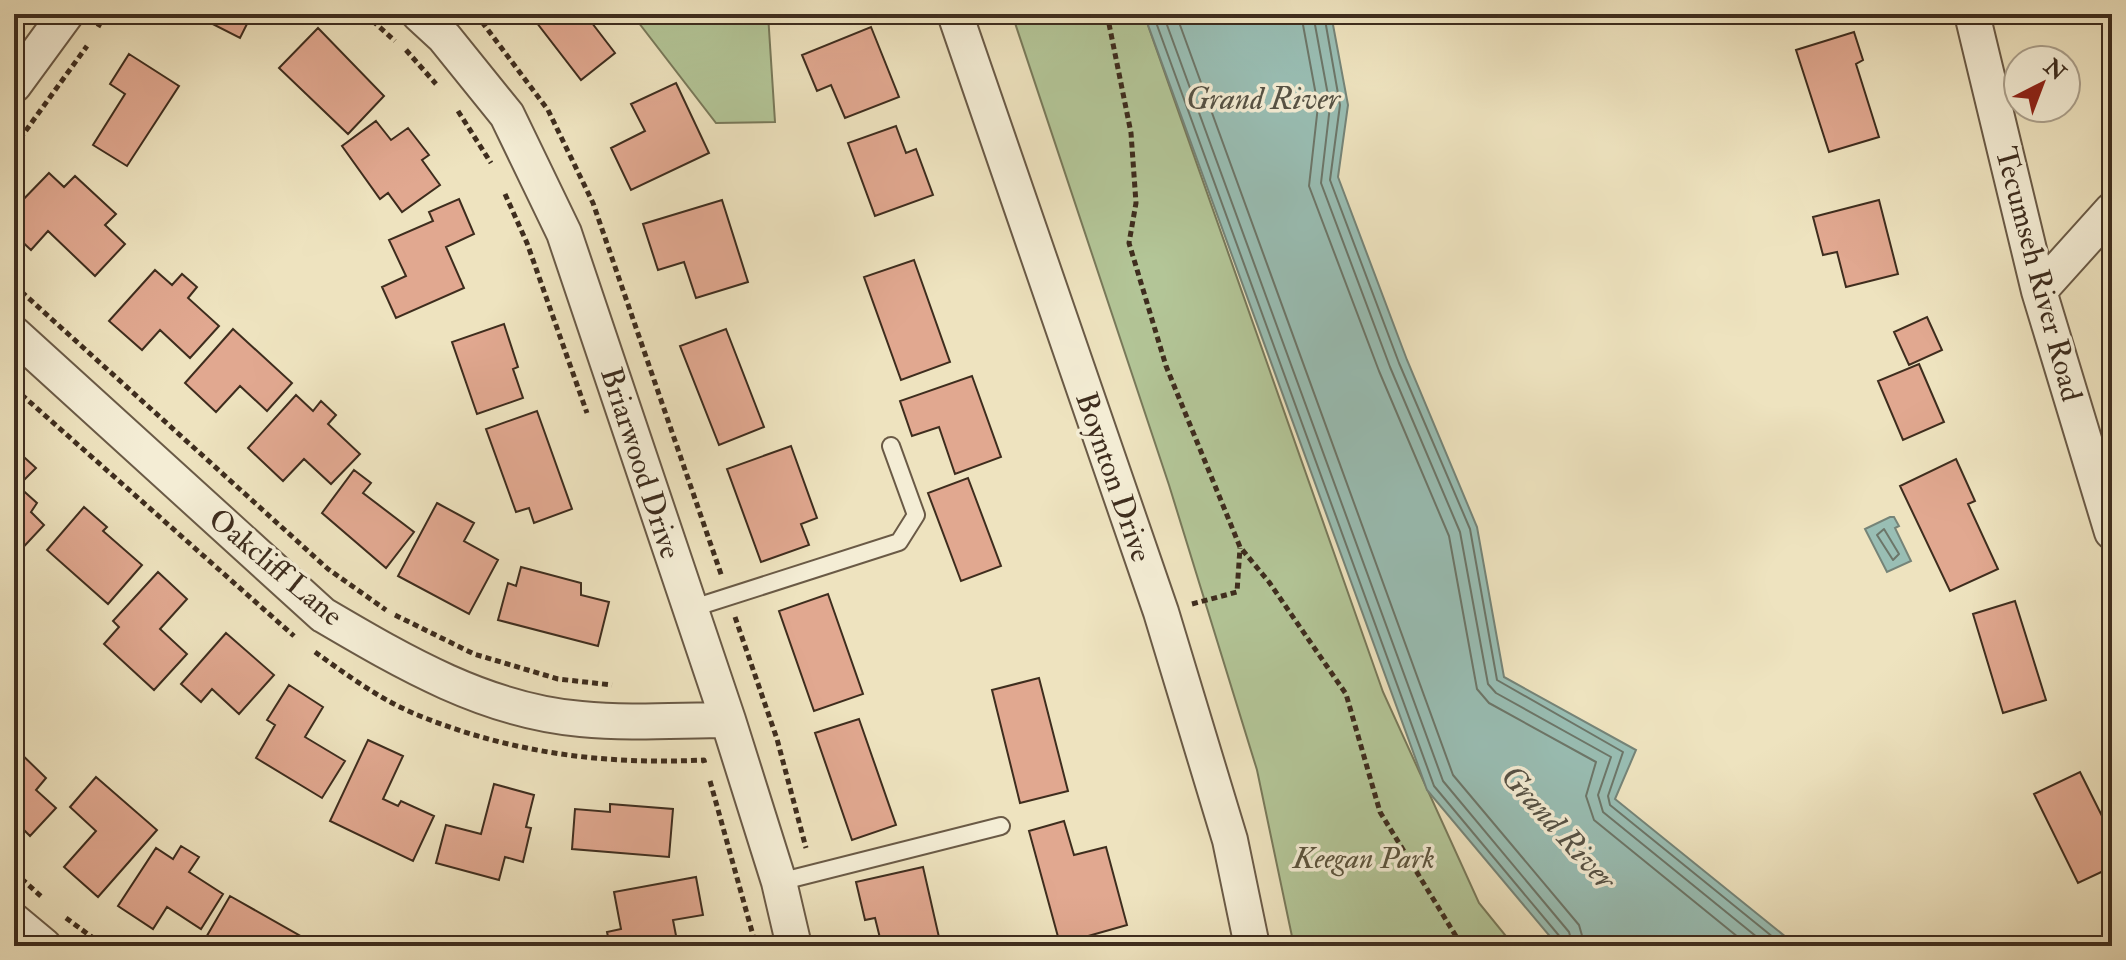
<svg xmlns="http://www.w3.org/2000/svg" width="2126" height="960" font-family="'IM FELL Double Pica',serif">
  <rect width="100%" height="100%" fill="#eee3bf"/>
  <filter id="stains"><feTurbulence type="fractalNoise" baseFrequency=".0025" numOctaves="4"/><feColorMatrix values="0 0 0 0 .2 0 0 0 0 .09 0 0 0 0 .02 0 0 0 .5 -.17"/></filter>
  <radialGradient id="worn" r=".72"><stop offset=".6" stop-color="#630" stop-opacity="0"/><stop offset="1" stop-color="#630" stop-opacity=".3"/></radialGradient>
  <path fill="#b3c597" stroke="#78795a" stroke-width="2" d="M632,14H768L775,122L716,123Z
    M1012,14H1144L1383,692L1479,903L1514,946H1294L1257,770L1169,485Z"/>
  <path fill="#99beb4" stroke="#758478" stroke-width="2" d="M1144,14H1331L1348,105L1338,177L1407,360L1477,527L1504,677L1636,750L1615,799L1797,946H1558L1427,790Z
    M1890,517H1894L1899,526L1895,528L1911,561L1887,572L1865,529Z"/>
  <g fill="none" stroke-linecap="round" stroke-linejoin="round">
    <path stroke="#6c7669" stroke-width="2" d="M1153,14L1434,786L1561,938L1563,946
      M1163,14L1443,781L1569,932L1573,946
      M1176,14L1453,775L1579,925L1585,946
      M1301,14L1318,106L1309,186L1379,371L1449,536L1477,689L1489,703L1596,762L1586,796L1594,820L1749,946
      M1313,14L1330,106L1321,183L1390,367L1460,532L1488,684L1496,693L1611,757L1598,795L1603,812L1768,946
      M1324,14L1340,105L1330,180L1399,363L1470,529L1497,680L1623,752L1608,796L1610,805L1784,946
      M1884,529L1899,554L1893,560L1877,535Z"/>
  </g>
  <path fill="#e1a890" stroke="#3e2d1e" stroke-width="2" d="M193,14H252L240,38Z
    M530,14H585L615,53L581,80Z
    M871,27L899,97L845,118L831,85L817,91L802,55Z
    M318,28L384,96L348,134L279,68Z
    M1854,32L1863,60L1856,64L1879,137L1829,152L1796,50Z
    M129,54L179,86L127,166L93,145L125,94L110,84Z
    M676,83L709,153L631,190L611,148L645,131L631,104Z
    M376,121L391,140L408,128L429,155L422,160L440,185L402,212L388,193L380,199L342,146Z
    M896,126L906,153L916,149L933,195L875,216L848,143Z
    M49,173L64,187L75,176L116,214L105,225L125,244L95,276L48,231L31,250L14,234V209Z
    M459,199L474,234L446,247L464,288L396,318L382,287L406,276L389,240L433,221L429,212Z
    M722,200L748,282L696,298L684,262L658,270L643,224Z
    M1879,200L1898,274L1846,287L1837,252L1823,255L1813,217Z
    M914,260L950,362L901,380L864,277Z
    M155,270L172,285L182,274L197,287L188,298L219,326L190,358L160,330L142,350L109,321Z
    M1927,317L1942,350L1909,365L1894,332Z
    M504,324L518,367L513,369L523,398L477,414L452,342Z
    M233,329L292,383L267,411L240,386L216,412L185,383Z
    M726,329L764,427L719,445L680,346Z
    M1919,364L1944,422L1903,440L1878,381Z
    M972,376L1001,457L955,474L939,427L912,436L900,401Z
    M296,395L313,411L321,401L336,415L328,424L360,454L331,484L304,459L283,481L248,448Z
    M537,411L572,509L534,523L529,508L516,512L486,429Z
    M791,446L817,518L801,524L809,545L761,562L727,469Z
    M14,448L36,468L18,486L37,503L31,512L44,525L16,555Z
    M1956,459L1975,501L1968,504L1998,569L1950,591L1900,486Z
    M354,470L371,483L363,493L414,532L386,568L322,513Z
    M968,478L1001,566L961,581L928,493Z
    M437,503L474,523L464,541L498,560L469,614L398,576Z
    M84,507L107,527L103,531L142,565L108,604L47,550Z
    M521,567L581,583V595L609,602L598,646L498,620L508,583L516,586Z
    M158,572L187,599L160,629L187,654L154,690L104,644L119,627L113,621Z
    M828,594L863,694L814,711L779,611Z
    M2015,601L2046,700L2003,713L1973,614Z
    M226,633L274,675L239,714L212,689L201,702L181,684Z
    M1039,678L1068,791L1020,803L992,690Z
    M289,685L323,707L305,737L345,761L322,798L256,758L275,725L267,720Z
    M859,719L896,825L852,840L815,733Z
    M368,740L403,756L383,799L398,806L401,801L434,816L413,861L330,821Z
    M14,747L46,778L36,790L56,808L30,836L14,820Z
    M2080,772L2112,836V867L2078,883L2034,794Z
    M96,777L157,830L98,897L64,867L96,831L70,807Z
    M494,784L534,795L526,827L531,828L523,862L505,857L499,880L436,863L446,825L481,834Z
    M610,804L673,809L669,857L572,849L575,809L610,812Z
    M1064,821L1074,855L1106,847L1127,925L1060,944L1029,831Z
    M181,846L199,857L189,872L223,894L201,929L167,907L153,929L118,906L156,848L173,859Z
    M923,867L941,946H882L875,918L865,920L856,882Z
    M696,877L703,915L673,920L678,946H610L607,932L621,929L614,892Z
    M230,896L311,942L309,946H201Z"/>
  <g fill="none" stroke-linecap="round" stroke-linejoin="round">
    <g stroke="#6a5a46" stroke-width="20">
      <path id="lane" d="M690,609L899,542L916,515L891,446
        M779,882L1001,826"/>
    </g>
    <g stroke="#6a5a46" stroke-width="38">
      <path id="street" d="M419,14L444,37L507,115L564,233L728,720L779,882L794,946
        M955,14L1161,612L1230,840L1252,946
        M1972,14L2039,291L2112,532
        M14,85L66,14
        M2039,291L2112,210
        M14,334L323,615C403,662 486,711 581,719C630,724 680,720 728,720
        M14,921L44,946"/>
    </g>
    <path stroke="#3e2d1e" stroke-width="5" stroke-dasharray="6 4" stroke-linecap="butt" d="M365,14L395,41
      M476,14L548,110L593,203L722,577
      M1107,14L1131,133L1136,203L1129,243L1166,366L1240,547L1269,582L1346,694L1380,812L1462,946
      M14,18L17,14
      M98,27L105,14
      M406,50L436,84
      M458,111L491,163
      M14,147L87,46
      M505,194L527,243L587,413
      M14,285L328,569L386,610
      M14,388L294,636
      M1192,604L1237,592L1240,548
      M395,615L474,654L558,679L612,685
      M735,617L777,739L806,848
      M315,652C347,675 382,701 420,716C512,753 605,765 704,760L705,764
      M710,781L756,946
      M14,872L43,898
      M66,918L104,946"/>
    <use href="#lane" stroke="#f4edd5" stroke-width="16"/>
    <use href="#street" stroke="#f4edd5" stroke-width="34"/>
  </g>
  <g text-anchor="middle" stroke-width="7" stroke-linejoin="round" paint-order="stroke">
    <g font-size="30" fill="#3e2d1e" stroke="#f4edd5">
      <text transform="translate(2039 274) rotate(75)" y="10">Tecumseh River Road</text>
      <text transform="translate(641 463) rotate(72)" y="10">Briarwood Drive</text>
      <text transform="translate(1114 477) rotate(71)" y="10">Boynton Drive</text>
      <text transform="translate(276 567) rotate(40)" y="10">Oakcliff Lane</text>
    </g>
    <g font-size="30" font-style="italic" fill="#5b533c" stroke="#f4edd5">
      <text x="1364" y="868">Keegan Park</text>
    </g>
    <g font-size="32" font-style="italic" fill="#555144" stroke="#f4edd5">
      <text x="1263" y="109">Grand River</text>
      <text transform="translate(1559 827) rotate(48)" y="11">Grand River</text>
    </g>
  </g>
  <rect width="2126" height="960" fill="none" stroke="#eee3bf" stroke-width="48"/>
  <rect x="16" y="16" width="2094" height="928" fill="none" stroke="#3e2d1e" stroke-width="4"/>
  <rect x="24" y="24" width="2078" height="912" fill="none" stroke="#3e2d1e" stroke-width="2"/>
  <g transform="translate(2042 84) rotate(42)"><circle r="38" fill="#f4edd5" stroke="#aba08c" stroke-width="2"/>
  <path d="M0-6L14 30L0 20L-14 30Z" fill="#8f2418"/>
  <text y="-12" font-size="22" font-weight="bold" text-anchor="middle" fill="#3e2d1e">N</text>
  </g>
  <rect width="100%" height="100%" filter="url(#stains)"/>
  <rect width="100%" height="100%" fill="url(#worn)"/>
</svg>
